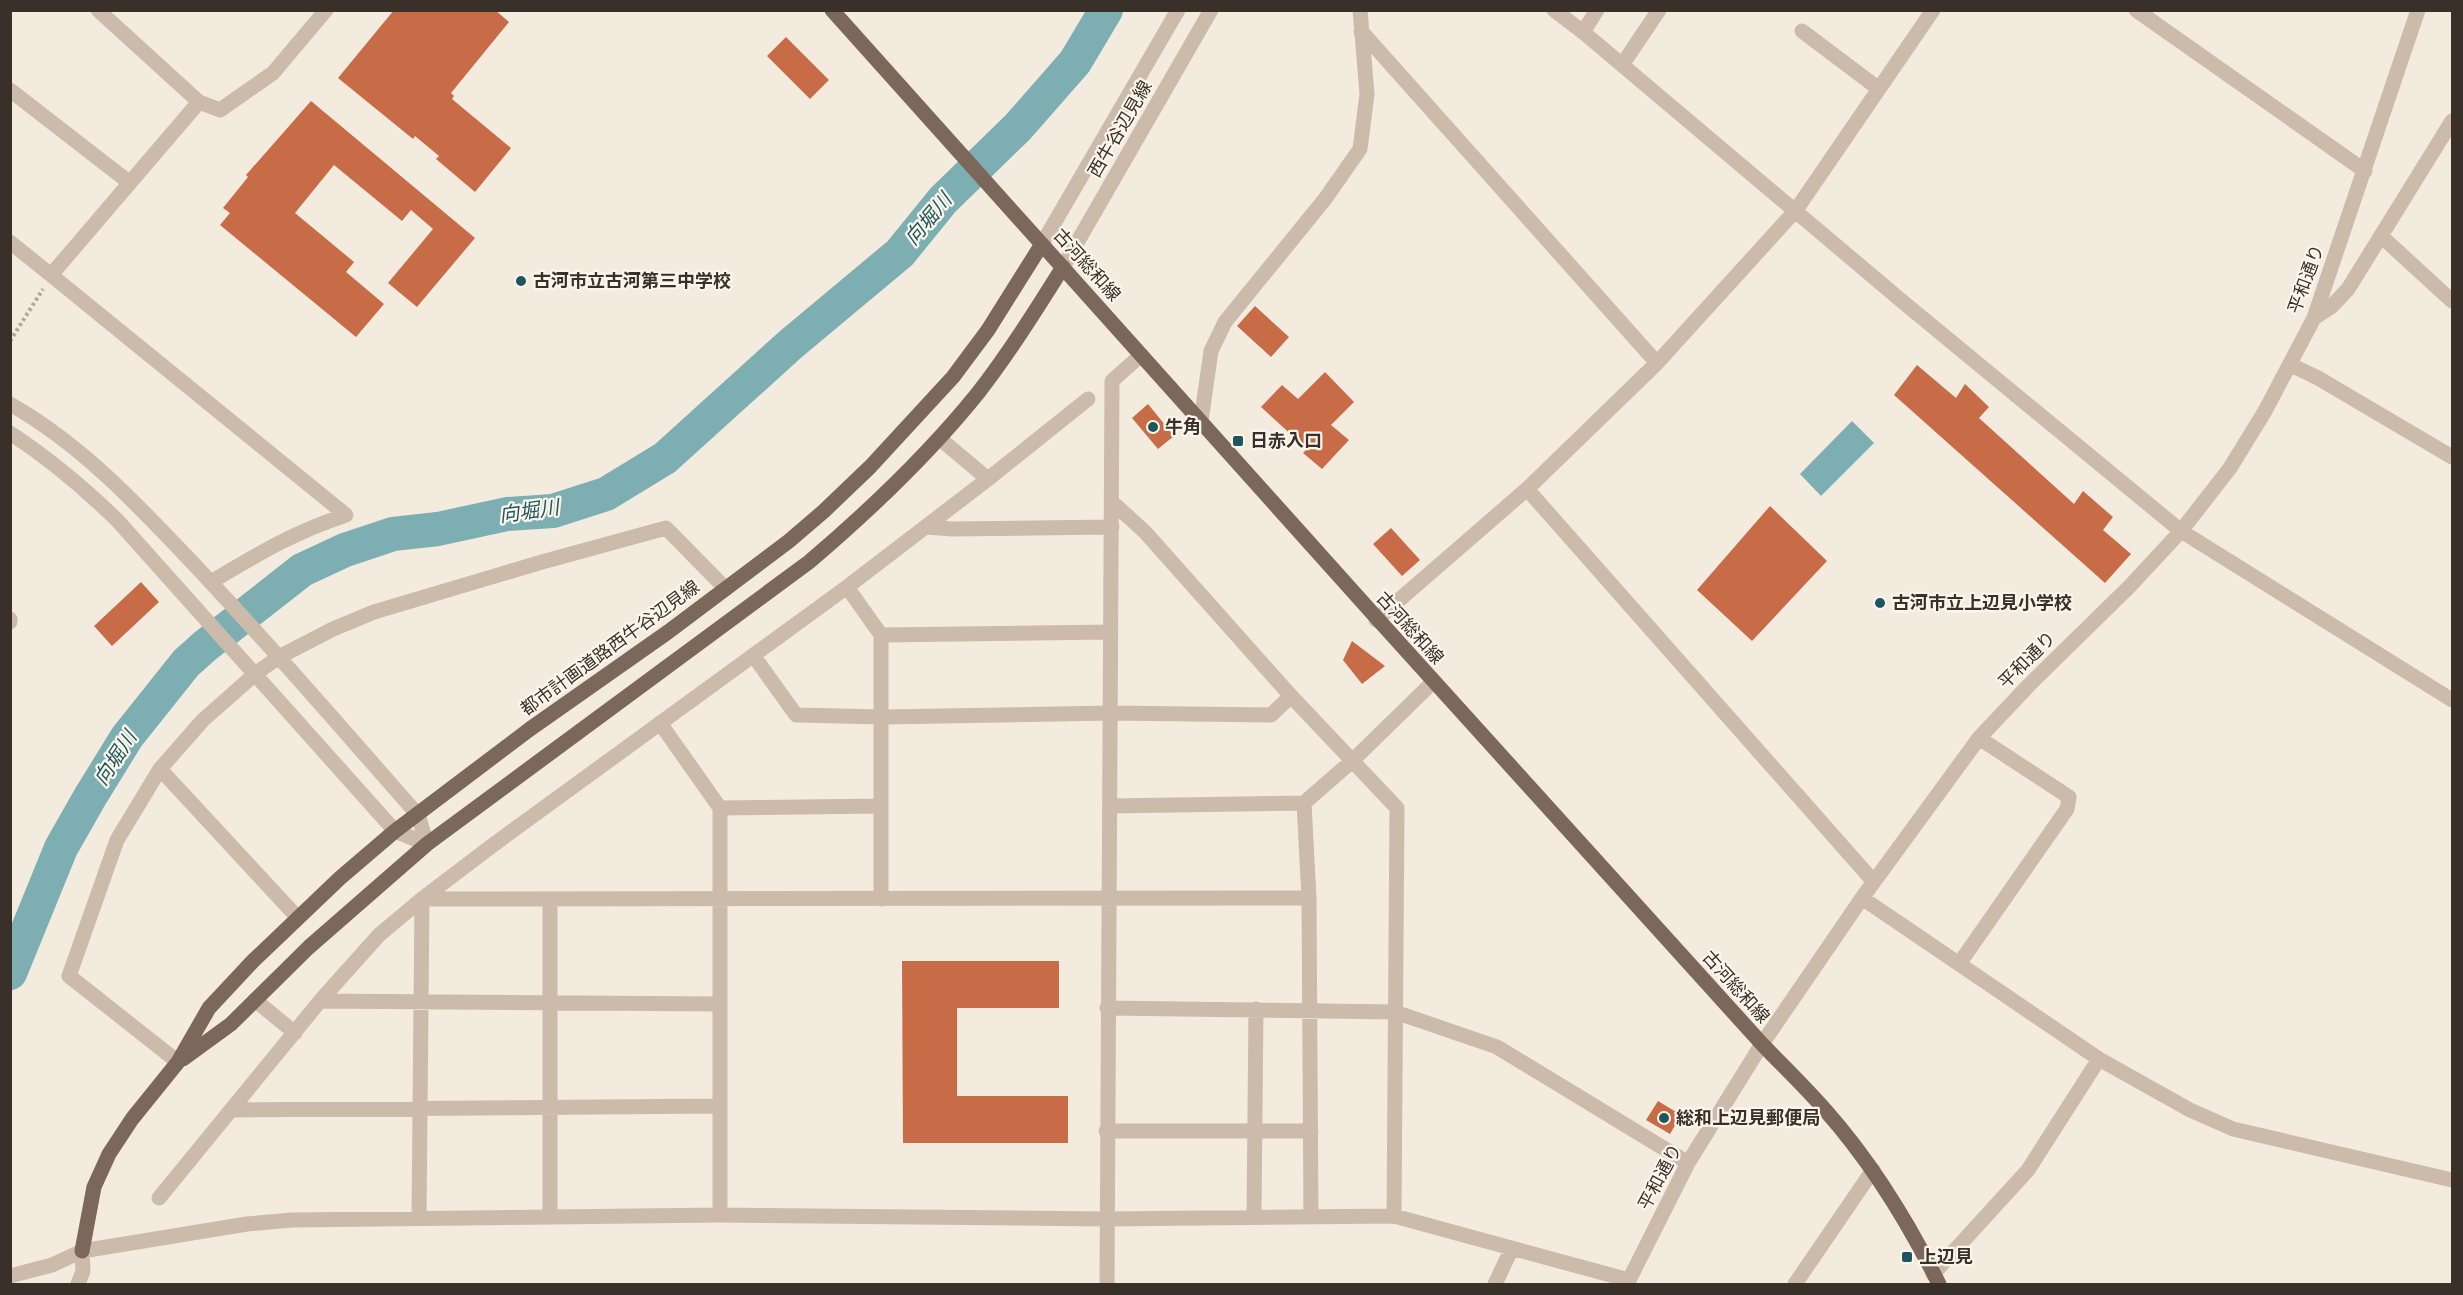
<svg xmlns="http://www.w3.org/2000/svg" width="2463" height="1295" font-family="Karla,'Noto Sans JP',sans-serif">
  <rect width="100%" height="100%" fill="#f4ebdf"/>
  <path fill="#7daeb2" d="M1852,421L1874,443L1821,496L1800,474Z"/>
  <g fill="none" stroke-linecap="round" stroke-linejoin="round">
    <path stroke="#7daeb2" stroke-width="34" d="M10,973L61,848L90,797L127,737L186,663L205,646L302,570L345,550L393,534L438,529L507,514L553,511L606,494L665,458L791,344L900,253L943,200L1018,127L1075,62L1106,10"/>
  </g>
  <path fill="#c86c48" d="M394,10H495L509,22L451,93L454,96L452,99L511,148L475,192L436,159L439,156L415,136L413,139L338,78Z
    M786,37L829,80L810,99L767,56Z
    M311,101L475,238L417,307L388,283L433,229L411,210L402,221L334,165L295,213L354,262L346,272L384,304L356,337L220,225L230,213L223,208L248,177L246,175Z
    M1255,306L1289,337L1271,357L1237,326Z
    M1917,365L1956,398L1965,384L1989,407L1979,418L2074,504L2083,491L2113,517L2103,530L2131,554L2105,583L1894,395Z
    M1325,372L1354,402L1331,425L1349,440L1322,469L1303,453L1307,449L1261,407L1282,385L1298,399Z
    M1148,404L1174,436L1158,449L1132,418Z
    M1770,506L1827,561L1752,641L1697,590Z
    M1391,528L1420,560L1402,576L1373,544Z
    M141,582L159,602L112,646L94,626Z
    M1352,641L1385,666L1362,684L1343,660Z
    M902,961H1059V1008H957V1096H1068V1143H903Z
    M1658,1101L1681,1115L1670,1134L1646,1120Z"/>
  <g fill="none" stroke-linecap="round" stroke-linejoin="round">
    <path stroke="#b8a594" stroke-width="4" stroke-dasharray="3 3" stroke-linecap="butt" d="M10,341L43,289"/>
    <path stroke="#cba" stroke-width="15" d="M98,10L199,102L220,110L273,73L326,10
      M1554,10L1583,32L1903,302L2181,531L2452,700
      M2136,10L2365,171
      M1361,31L1657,363
      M1802,31L1879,89
      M1583,32L1597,10
      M1622,65L1659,10
      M10,90L130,183
      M199,102L51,275L346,515C294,532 258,554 211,582
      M2381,236L2452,301
      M10,242L51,275
      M1042,244L1178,10
      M1063,267L1211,10
      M2314,318L2331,307L2348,289L2452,121
      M2291,365L2318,378L2452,457
      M10,404C79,443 134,501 188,558C267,641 342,729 418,815L427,844
      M1201,421L1211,351L1225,322L1325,199L1360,149L1367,94L1360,10
      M10,433C50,459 83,487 117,520L395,831L427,844
      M939,438L988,479
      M1527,489L1874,882
      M1112,502L1145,532L1291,696L1397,808L1394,1216
      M927,527L952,529L1112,527
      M847,587L881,635V899
      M10,619V622
      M1376,620L1527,489L1657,363L1796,210L1933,10
      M881,635L1111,632
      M753,655L796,715L883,717L1111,713L1271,715L1291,696
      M660,723L720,808V1215
      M160,769L297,917
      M1304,803L1309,898L1311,1217
      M1110,806L1304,803L1352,761L1433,682
      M720,808L881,806
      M1862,898L2099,1059L2190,1110L2233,1129L2452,1180
      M550,899V1217
      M1959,964L2067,809L2069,797L1979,738
      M255,1000L295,1033
      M320,1001L719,1004
      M1107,1008L1395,1012L1497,1047L1688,1163
      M178,1062L69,976L117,840L160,769L203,720L255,674L279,657L333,629L374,612L542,562L666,528L726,589
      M232,1110L718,1106
      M1106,1131H1311
      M159,1198L320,1001L379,935L422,899L493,845L847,587L988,479L1088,399
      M1254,1217L1256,1009
      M419,1218L422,899L1309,898
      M1933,1274L2028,1170L2099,1059
      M10,1276L52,1265L82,1251L247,1224L292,1220L720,1215L1106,1219L1394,1216L1629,1280
      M78,1284L83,1271L82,1251
      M1107,1284L1112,381L1141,355
      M1495,1284L1512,1248
      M1627,1284L1688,1163L1762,1044L1862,898L1979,738L2029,685L2130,586L2181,531L2230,468L2265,411L2314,318L2418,10
      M1795,1284L1873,1170"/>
    <path stroke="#7c675b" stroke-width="15" d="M832,10C1141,356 1450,701 1762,1044C1783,1066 1806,1088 1826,1111C1872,1163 1908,1222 1939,1284
      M183,1059L231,1024L309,947L427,844L809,562C869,511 928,455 978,393C1009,353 1036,310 1063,267
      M82,1251L94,1187L109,1154L132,1119L178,1062L209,1008L253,961L340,878L395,831L530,729L668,632L789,541L824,511L870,467L953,377L988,330L1042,244"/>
  </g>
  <g fill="#1e565d" stroke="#fbf5ec" stroke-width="2">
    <circle cx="521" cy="281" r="6"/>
    <circle cx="1153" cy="427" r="6"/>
    <rect x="1232" y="435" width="12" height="12" rx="3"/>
    <circle cx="1880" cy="603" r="6"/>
    <circle cx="1664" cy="1118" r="6"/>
    <rect x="1901" y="1251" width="12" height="12" rx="3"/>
  </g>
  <g text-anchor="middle" stroke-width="4.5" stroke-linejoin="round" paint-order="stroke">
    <g font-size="18" fill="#3a302a" stroke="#fbf5ec">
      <text transform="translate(1120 129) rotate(-60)" y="6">西牛谷辺見線</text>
      <text transform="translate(1087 265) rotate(48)" y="6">古河総和線</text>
      <text transform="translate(2306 279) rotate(-70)" y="6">平和通り</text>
      <text transform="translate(1410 628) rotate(48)" y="6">古河総和線</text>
      <text transform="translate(610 648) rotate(-36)" y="6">都市計画道路西牛谷辺見線</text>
      <text transform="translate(2027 660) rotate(-45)" y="6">平和通り</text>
      <text transform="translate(1736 987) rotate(48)" y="6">古河総和線</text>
      <text transform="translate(1660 1177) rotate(-62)" y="6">平和通り</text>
    </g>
    <g font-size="18" font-weight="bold" fill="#3a302a" stroke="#fbf5ec" text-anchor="start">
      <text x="533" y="287">古河市立古河第三中学校</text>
      <text x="1165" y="433">牛角</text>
      <text x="1250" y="447">日赤入口</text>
      <text x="1892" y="609">古河市立上辺見小学校</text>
      <text x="1676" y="1124">総和上辺見郵便局</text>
      <text x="1919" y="1263">上辺見</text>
    </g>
    <g font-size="20" font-style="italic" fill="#1e565d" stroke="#fbf5ec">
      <text transform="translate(928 219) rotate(-50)" y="7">向堀川</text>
      <text transform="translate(529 511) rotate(-8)" y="7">向堀川</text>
      <text transform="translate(115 758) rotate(-57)" y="7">向堀川</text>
    </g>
  </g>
  <rect width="2463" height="1295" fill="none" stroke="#3a302a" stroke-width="24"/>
</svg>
